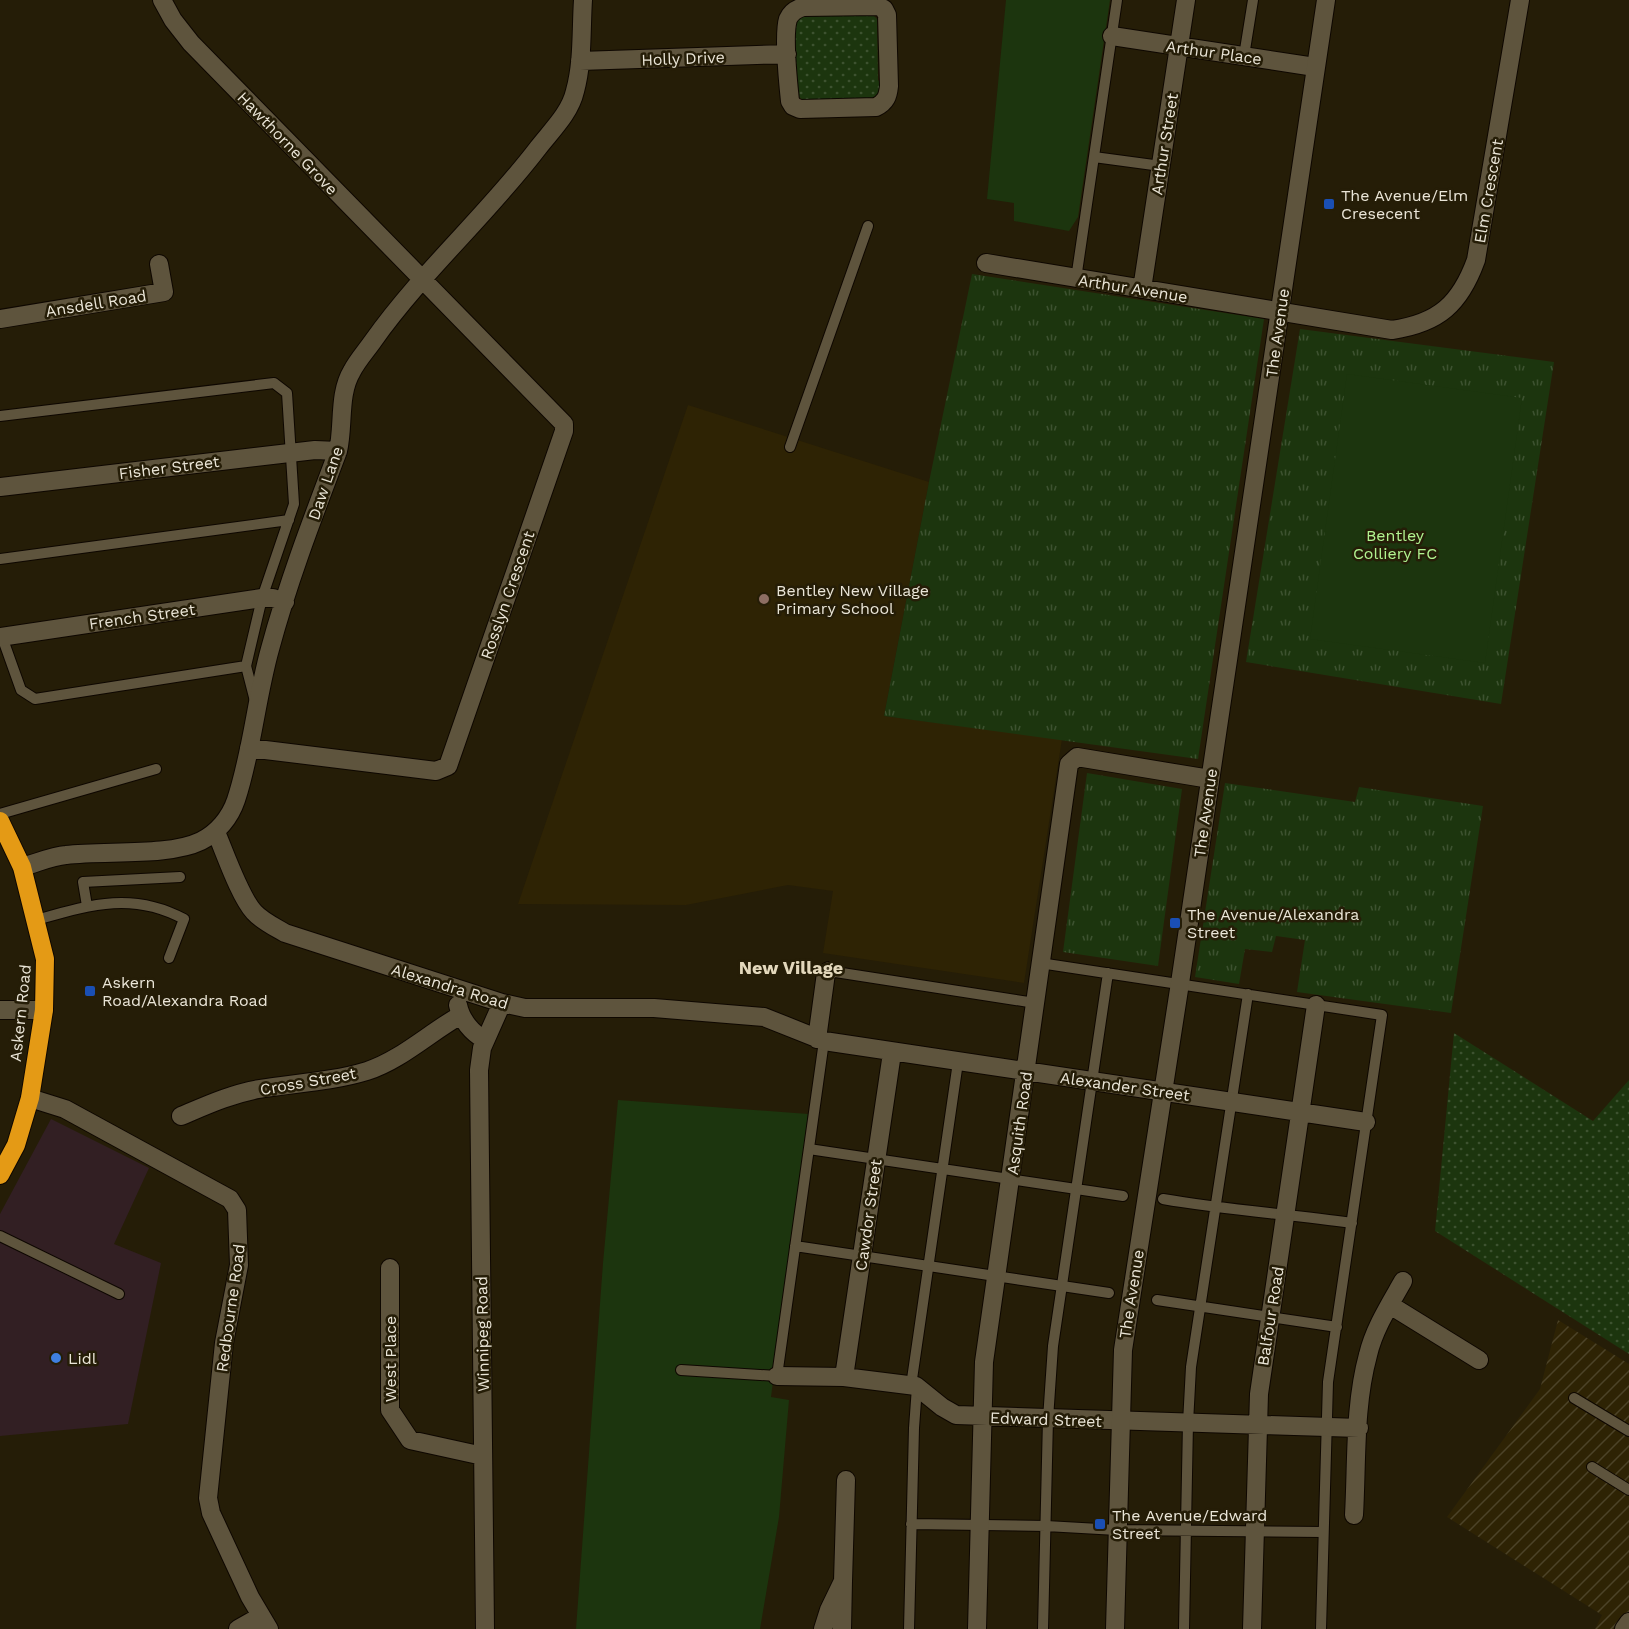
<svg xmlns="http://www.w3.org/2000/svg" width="1629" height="1629" font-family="'Work Sans',sans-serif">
  <defs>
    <pattern id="industrial-furrows" width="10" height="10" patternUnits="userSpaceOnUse" patternTransform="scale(1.5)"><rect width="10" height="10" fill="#2e2304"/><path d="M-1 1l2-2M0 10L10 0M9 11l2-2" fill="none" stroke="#4c4328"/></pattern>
    <pattern id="grass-dots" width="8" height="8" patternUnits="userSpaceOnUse" patternTransform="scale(1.5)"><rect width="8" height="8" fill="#1c350e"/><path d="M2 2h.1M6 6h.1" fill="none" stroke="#3d5230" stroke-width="1.8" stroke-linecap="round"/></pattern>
    <pattern id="park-tufts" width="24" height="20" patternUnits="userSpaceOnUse" patternTransform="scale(1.5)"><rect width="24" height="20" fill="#1c350e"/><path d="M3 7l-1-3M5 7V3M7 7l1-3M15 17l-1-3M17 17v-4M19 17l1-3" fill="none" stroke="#3d5230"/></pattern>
  </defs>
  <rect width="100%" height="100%" fill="#251d07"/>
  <path fill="#321f23" d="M51,1119L149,1168L114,1244L161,1263L128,1424L0,1436V1214Z"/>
  <path fill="url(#industrial-furrows)" d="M1558,1320L1629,1364V1629H1595L1602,1615L1447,1517L1540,1389Z"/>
  <path fill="#2e2304" d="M688,405L929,482L884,716L1062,739L1024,983L823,953L833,891L788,885L686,905L518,904Z"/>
  <path fill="url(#grass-dots)" d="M869,11L877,19L878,80L883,87L875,99L806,102L795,94L793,27L800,16Z
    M1454,1033L1593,1121L1629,1080V1354L1435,1231Z"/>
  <path fill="url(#park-tufts)" d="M972,274L1264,319L1198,759L884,716L929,482Z
    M1300,329L1554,362L1501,704L1246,662Z
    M1087,773L1182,789L1158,966L1063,952Z
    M1225,783L1355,802L1359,787L1483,806L1451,1013L1297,992L1305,940L1276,936L1272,952L1245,949L1239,984L1195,977Z"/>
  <path fill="#1c350e" d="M1006,0H1110L1078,217L1069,231L1014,221V203L987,199Z
    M1347,374L1522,398L1485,663L1310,639Z
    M618,1100L808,1114L771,1397L789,1400L779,1517L760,1629H576L603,1263Z"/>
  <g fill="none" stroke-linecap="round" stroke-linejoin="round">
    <g stroke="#0e0700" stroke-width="12">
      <path id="lane" d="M1244,56L1253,0
        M1094,157L1161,166
        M1076,279L1117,0
        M0,416L274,383L287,393L294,504L262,598L246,666L35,699L21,690L1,634
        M790,447L868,226
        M0,559L289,520
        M246,666L255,701
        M0,814L156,769
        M87,906L83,882L180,877
        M36,920C89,905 132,891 184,919L169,958
        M1040,963L1382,1015L1328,1382L1321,1629
        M829,971L1035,1003
        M809,1149L1123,1196
        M1163,1199C1226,1210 1289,1214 1352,1223
        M0,1236L119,1294
        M795,1246L1109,1293
        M1157,1300L1337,1327
        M681,1370L777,1376L824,1041
        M911,1386L958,1062
        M1574,1398L1629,1431
        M1592,1467L1629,1490
        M911,1524L1046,1526L1117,1530L1323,1532
        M909,1629L914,1428L917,1387
        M1043,1629L1048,1419L1053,1346L1108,973
        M1184,1629L1188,1423L1191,1367L1248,994"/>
    </g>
    <g stroke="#0e0700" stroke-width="20">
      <path id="street" d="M162,0L173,20L191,43L564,424V431L448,766L436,771L249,748
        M878,6L884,9L887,15L889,86C888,96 886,102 876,107L800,109L793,106L790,101C788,82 783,35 788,19C791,12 796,9 803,7Z
        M1112,36L1315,67
        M580,61L787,54
        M986,263L1392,330C1439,323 1460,304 1476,260L1520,0
        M1142,289L1186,0
        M0,319L164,292L159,264
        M0,487L315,450L338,451
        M0,637L262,598H273L285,602
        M216,832C225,853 240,897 254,912C262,921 275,927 285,933L502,1003L525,1008H654L764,1017L824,1041L1366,1122
        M22,867C37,863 52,856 66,855C105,850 168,857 201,841C217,833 230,818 236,800C252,752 256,699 270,649C288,582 313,517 338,451C344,426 338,394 352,371C357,361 366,351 373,341C422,272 487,215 538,148C552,130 570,113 575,91C583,62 581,30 583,0
        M458,1005C461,1020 472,1033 485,1040
        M0,1010H44
        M817,1039L826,973L829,971
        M30,1098L65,1109L230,1199L237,1210L239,1265L224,1343L208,1498L211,1513L250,1597L269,1629
        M181,1116C207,1105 231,1094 259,1089C295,1083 331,1082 367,1071C401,1060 429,1033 461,1015
        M390,1268V1410L410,1440L483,1456
        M1390,1305L1479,1360
        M777,1376L844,1377L916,1386L942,1407L956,1415L1359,1428
        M844,1377L892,1053
        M1354,1515C1357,1463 1354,1406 1368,1355C1374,1329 1390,1304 1403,1281
        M843,1581L846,1480
        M238,1629L261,1616
        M485,1629L479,1070L482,1048L502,1003
        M823,1629L829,1610L843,1581L842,1629
        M977,1629L984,1362L1069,764L1077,757L1210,779
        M1252,1629L1259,1394L1316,1005"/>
    </g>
    <g stroke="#0e0700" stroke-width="20">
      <path id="secondary" d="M1115,1629L1123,1350L1180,983L1326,0
        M1624,1629L1629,1622"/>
    </g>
    <g stroke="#0e0700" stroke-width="20">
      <path id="highway" d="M0,821L22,867L45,959L44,1010L30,1098L16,1145L0,1175"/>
    </g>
    <use href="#lane" stroke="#5e543d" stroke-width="10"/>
    <use href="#street" stroke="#5e543d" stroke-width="18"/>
    <use href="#secondary" stroke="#5e543d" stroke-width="18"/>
    <use href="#highway" stroke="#e49a15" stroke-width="18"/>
  </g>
  <g fill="#1a4fb4" stroke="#251d07" stroke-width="2">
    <rect x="1323" y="198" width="12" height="12" rx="3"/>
    <rect x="1169" y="917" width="12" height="12" rx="3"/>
    <rect x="84" y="985" width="12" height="12" rx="3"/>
    <rect x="1094" y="1518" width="12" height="12" rx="3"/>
  </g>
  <circle fill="#8d6e63" stroke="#251d07" stroke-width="2" cx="764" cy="599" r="6"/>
  <circle fill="#3f7fe0" stroke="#251d07" stroke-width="2" cx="56" cy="1358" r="6"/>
  <g text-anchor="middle" stroke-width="5" stroke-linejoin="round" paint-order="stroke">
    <g font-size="16" fill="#eae5d7" stroke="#251d07">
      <text transform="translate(1214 52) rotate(8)" y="6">Arthur Place</text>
      <text transform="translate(683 58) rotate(-2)" y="6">Holly Drive</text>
      <text transform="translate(288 143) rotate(46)" y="6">Hawthorne Grove</text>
      <text transform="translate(1164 144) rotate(-81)" y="6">Arthur Street</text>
      <text transform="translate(1488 191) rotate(-80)" y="6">Elm Crescent</text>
      <text transform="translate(1133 288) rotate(9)" y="6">Arthur Avenue</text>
      <text transform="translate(96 303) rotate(-9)" y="6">Ansdell Road</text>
      <text transform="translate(1277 333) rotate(-82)" y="6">The Avenue</text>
      <text transform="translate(169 467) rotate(-7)" y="6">Fisher Street</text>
      <text transform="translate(325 483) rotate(-71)" y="6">Daw Lane</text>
      <text transform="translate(507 595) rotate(-71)" y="6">Rosslyn Crescent</text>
      <text transform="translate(142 616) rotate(-8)" y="6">French Street</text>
      <text transform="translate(1205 813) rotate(-82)" y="6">The Avenue</text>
      <text transform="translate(450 986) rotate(17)" y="6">Alexandra Road</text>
      <text transform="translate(20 1013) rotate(-84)" y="6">Askern Road</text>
      <text transform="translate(308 1081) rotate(-10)" y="6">Cross Street</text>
      <text transform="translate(1125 1086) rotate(8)" y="6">Alexander Street</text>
      <text transform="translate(1019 1123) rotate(-82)" y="6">Asquith Road</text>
      <text transform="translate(868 1215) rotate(-82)" y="6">Cawdor Street</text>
      <text transform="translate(1131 1294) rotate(-81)" y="6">The Avenue</text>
      <text transform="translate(230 1308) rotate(-82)" y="6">Redbourne Road</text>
      <text transform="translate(1270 1316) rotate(-81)" y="6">Balfour Road</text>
      <text transform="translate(482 1334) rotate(-91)" y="6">Winnipeg Road</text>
      <text transform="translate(390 1359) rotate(-90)" y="6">West Place</text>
      <text transform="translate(1046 1419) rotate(2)" y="6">Edward Street</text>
    </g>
    <g font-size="16" fill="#eae5d7" stroke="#251d07" text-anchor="start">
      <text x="1341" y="201">The Avenue/Elm<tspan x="1341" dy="18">Cresecent</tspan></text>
      <text x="776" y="596">Bentley New Village<tspan x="776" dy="18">Primary School</tspan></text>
      <text x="1187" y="920">The Avenue/Alexandra<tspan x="1187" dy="18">Street</tspan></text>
      <text x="102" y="988">Askern<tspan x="102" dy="18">Road/Alexandra Road</tspan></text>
      <text x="68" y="1364">Lidl</text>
      <text x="1112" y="1521">The Avenue/Edward<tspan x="1112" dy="18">Street</tspan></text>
    </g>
    <g font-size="16" fill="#b1f390" stroke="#251d07">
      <text x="1395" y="541">Bentley<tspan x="1395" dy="18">Colliery FC</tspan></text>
    </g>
    <g font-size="18" font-weight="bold" fill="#e3d8bc" stroke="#251d07">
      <text x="791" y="974">New Village</text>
    </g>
  </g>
</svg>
